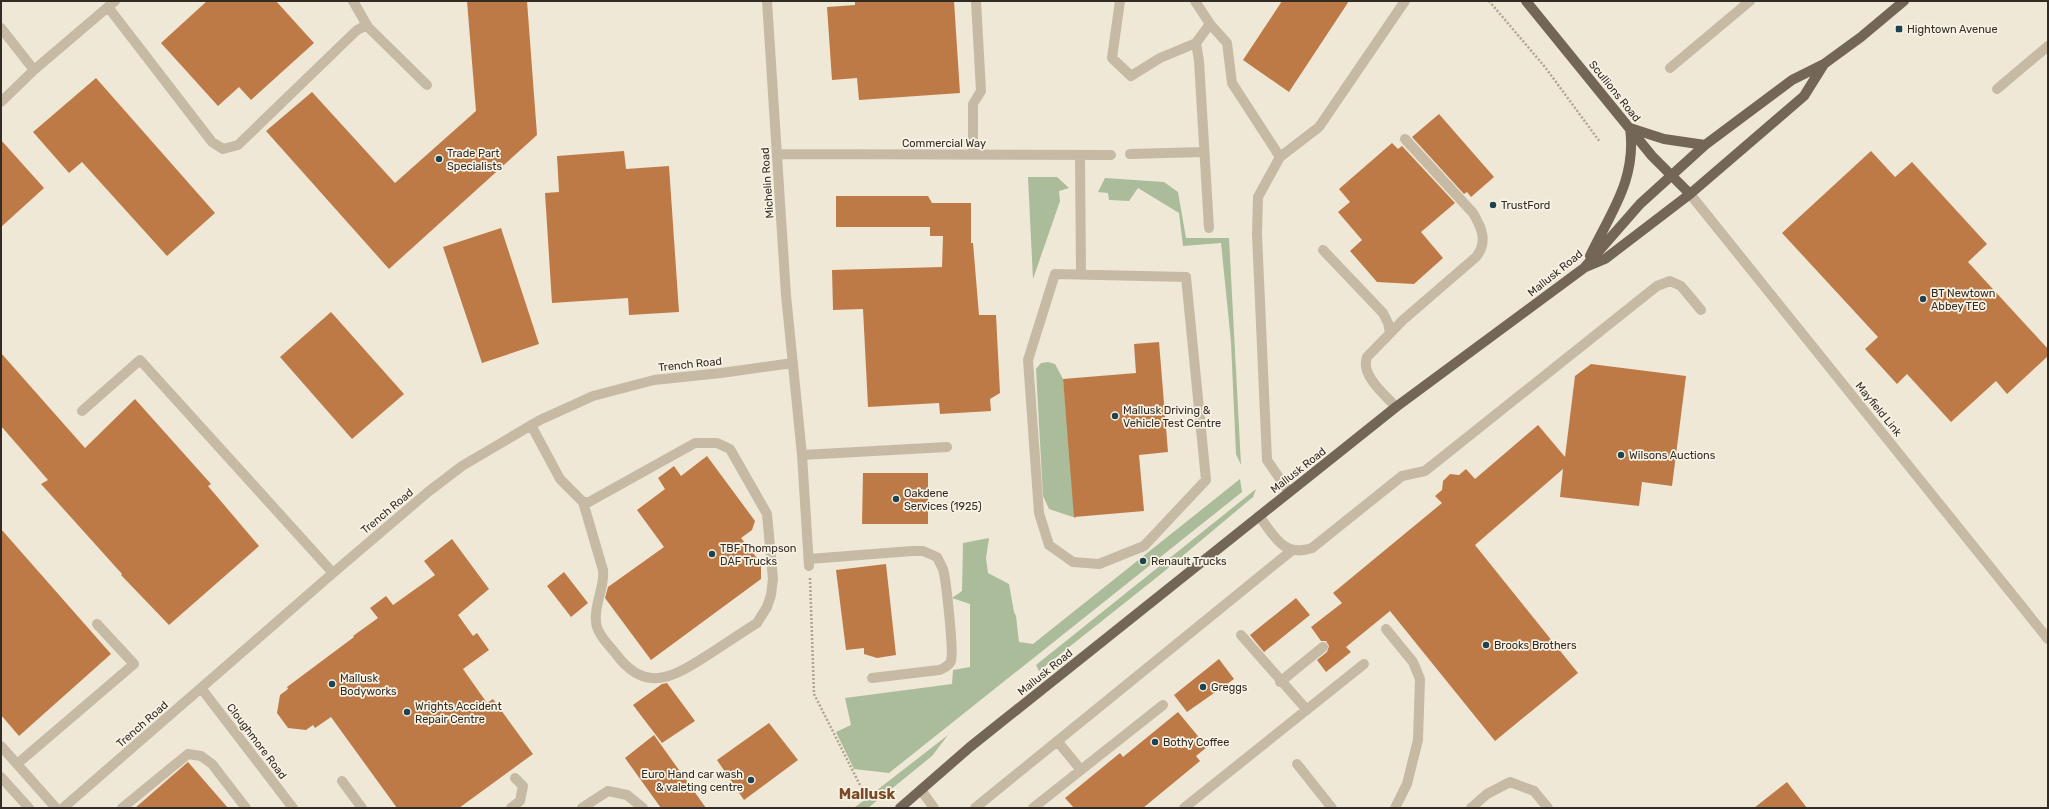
<svg xmlns="http://www.w3.org/2000/svg" width="2049" height="809" font-family="Rubik,sans-serif">
  <rect width="100%" height="100%" fill="#efe8d7"/>
  <path fill="#aabc99" d="M1028,177H1057L1069,188L1059,191L1060,201L1033,279Z
    M1105,178L1164,182L1178,192L1186,238H1229L1241,465L1236,454L1231,342L1221,243L1183,246L1179,213L1138,188L1129,201L1109,200L1108,193L1098,192Z
    M1048,362L1055,364L1063,379L1076,518L1049,509L1043,496L1036,369L1041,363Z
    M1240,479L1242,492L889,773L854,769L836,732L851,725L845,698L952,684L953,670L970,667V604L952,598L962,591L963,543L989,538L986,558L988,573L1009,584L1014,612L1016,616L1019,642L1033,644Z
    M1256,489L1253,497L1161,574L1039,671L1036,665Z
    M948,735L932,756L868,808H854Z"/>
  <path fill="#be7a46" d="M207,1H276L314,43L251,100L239,87L218,106L161,43Z
    M467,1H527L537,135L389,269L266,131L312,92L395,183L476,111Z
    M855,1H954L960,93L859,100L857,78L832,80L827,7L855,5Z
    M1282,1H1349L1289,92L1243,60Z
    M96,78L215,213L167,256L82,162L69,173L33,132Z
    M1439,114L1494,177L1471,197L1467,192L1464,194L1412,137Z
    M1,140L44,188L1,227Z
    M1392,143L1398,149L1402,146L1455,203L1421,232L1443,258L1414,284L1377,282L1350,251L1362,240L1338,212L1350,202L1339,189Z
    M624,151L626,169L669,166L679,312L629,315L628,298L552,303L545,193L559,192L557,156Z
    M1871,151L1895,177L1912,162L1987,244L1968,262L2048,349V356L2007,394L1996,381L1951,422L1907,374L1897,384L1865,349L1878,337L1782,233Z
    M836,196H928L932,203H971V243H973L979,315H996L1000,393L990,399L991,411L940,414L939,403L868,407L863,309L833,310L832,270L942,267L943,236H930V227H836Z
    M501,228L539,344L482,363L443,247Z
    M331,312L404,394L352,439L280,357Z
    M1159,342L1168,452L1139,455L1144,511L1074,517L1063,379L1136,373L1134,344Z
    M1,353L85,448L135,399L211,484L208,486L259,546L169,625L121,575L122,574L41,484L48,480L1,426Z
    M1591,364L1686,376L1672,486L1642,482L1639,506L1560,497L1563,469L1475,545L1578,673L1495,741L1390,611L1346,647L1351,652L1326,672L1317,660L1327,652L1329,646L1326,641H1321L1311,627L1342,603L1333,593L1442,503L1435,496L1442,490L1443,481L1450,474L1459,475L1466,469L1475,479L1538,425L1565,457L1575,376Z
    M707,456L755,521L752,530L741,538L761,563V579L651,660L605,598L608,587L664,547L637,510L665,489L658,478L674,466L681,476Z
    M863,473H928V524H862Z
    M1,529L111,654L19,736L1,715Z
    M452,539L489,589L458,615L473,636L477,633L489,650L463,669L487,703L493,699L533,754L459,808H397L331,717L315,728L313,725L306,730L288,728L277,713L280,695L288,689L287,687L354,637L353,636L378,618L370,608L386,596L393,605L435,575L424,561Z
    M886,564L896,655L877,658L864,654V648L846,650L836,570Z
    M564,572L588,603L571,617L547,586Z
    M1296,598L1310,615L1264,652L1250,635Z
    M1219,659L1234,679L1187,712L1174,695Z
    M667,683L695,721L662,743L633,705L662,684Z
    M1178,712L1207,747L1196,756L1200,761L1143,808H1074L1065,798L1120,753L1123,757Z
    M769,723L798,760L744,800L717,760Z
    M654,735L706,808H661L625,758Z
    M188,762L228,808H135Z
    M1787,782L1807,808H1754Z"/>
  <g fill="none" stroke-linecap="round" stroke-linejoin="round">
    <path stroke="#b1a48f" stroke-width="2.5" stroke-dasharray="2 2" stroke-linecap="butt" d="M1489,1L1545,67L1600,142
      M810,578L814,694L864,793"/>
    <path stroke="#c6baa5" stroke-width="10" d="M353,1L368,27
      M767,1L786,295L802,455L809,566
      M1120,1L1112,58L1131,76L1160,58L1196,43L1210,24
      M1195,1L1210,24L1227,43L1232,83L1280,157
      M108,7L212,142L223,149L238,145L357,30L363,27H368L427,85
      M1,28L34,70
      M1196,43L1199,61L1209,228
      M1670,68L1750,1
      M1997,89L2048,46
      M1,102L34,70L115,1
      M777,154L1111,155
      M1130,154L1204,152
      M973,155V104L981,91L976,1
      M1080,155L1081,274
      M1690,194L2048,639
      M1323,250L1383,313L1388,323L1390,333
      M1055,274L1186,277L1206,480L1144,546L1099,564L1073,562L1049,545L1039,513L1028,360Z
      M1396,407C1385,395 1360,375 1367,357L1403,320L1476,257C1488,242 1482,228 1473,213L1405,139
      M82,411L140,360L333,573
      M531,425L560,479L583,502H589L695,443H717L730,449L767,514L773,579L771,595L767,607L757,623C741,633 725,644 708,655C675,676 646,695 616,654C609,645 596,633 596,621C594,603 605,588 603,570L583,502
      M802,455L947,447
      M1289,492L1267,460L1257,234L1258,197L1280,157L1319,127L1405,1
      M1259,516C1274,535 1283,558 1312,548L1402,476L1425,471L1657,286L1670,281L1681,286L1701,310
      M809,559L912,551H923L937,557C939,561 941,565 943,569C946,579 954,652 951,661C949,666 944,668 939,670L872,678
      M1386,629L1413,662L1420,679L1418,740L1407,784L1395,808
      M1241,635L1307,710
      M1280,682L1323,647
      M201,688L293,808
      M1058,742L1081,770
      M1,746L56,808
      M17,764L134,664L97,624
      M1297,764L1332,808
      M1,777L29,808
      M342,781L362,808
      M921,790L934,808
      M63,808L333,573L428,492L462,466L540,420L593,396L654,380L721,373L793,363
      M122,808L188,754L201,756L212,764L246,808
      M511,808L520,801L523,786L515,778
      M582,808L608,791L627,795L643,808
      M975,808L1291,551
      M1033,808L1163,705
      M1184,808L1364,664
      M1471,808L1487,794L1510,782L1534,791L1548,808"/>
    <path stroke="#736657" stroke-width="10" d="M1526,1L1652,156L1690,194
      M1630,128L1664,139L1705,145
      M1590,256C1611,212 1637,179 1630,128
      M1586,267L1605,259L1690,194L1804,96L1824,64L1861,37L1904,1
      M900,808L970,747L1396,407L1584,268L1640,204L1705,145L1792,80L1824,64"/>
  </g>
  <g fill="#1e4350" stroke="#f7f2e3" stroke-width="1.5">
    <rect x="1895" y="25" width="8" height="8" rx="2"/>
    <circle cx="439" cy="159" r="4"/>
    <circle cx="1493" cy="205" r="4"/>
    <circle cx="1923" cy="299" r="4"/>
    <circle cx="1115" cy="416" r="4"/>
    <circle cx="1621" cy="455" r="4"/>
    <circle cx="896" cy="499" r="4"/>
    <circle cx="712" cy="554" r="4"/>
    <circle cx="1143" cy="561" r="4"/>
    <circle cx="1486" cy="645" r="4"/>
    <circle cx="332" cy="684" r="4"/>
    <circle cx="1203" cy="687" r="4"/>
    <circle cx="407" cy="712" r="4"/>
    <circle cx="1155" cy="742" r="4"/>
    <circle cx="751" cy="780" r="4"/>
  </g>
  <g text-anchor="middle" stroke-width="3.5" stroke-linejoin="round" paint-order="stroke">
    <g font-size="11" fill="#322c25" stroke="#f7f2e3" text-anchor="start">
      <text x="1907" y="33">Hightown Avenue</text>
      <text x="447" y="157">Trade Part<tspan x="447" dy="13">Specialists</tspan></text>
      <text x="1501" y="209">TrustFord</text>
      <text x="1931" y="297">BT Newtown<tspan x="1931" dy="13">Abbey TEC</tspan></text>
      <text x="1123" y="414">Mallusk Driving &amp;<tspan x="1123" dy="13">Vehicle Test Centre</tspan></text>
      <text x="1629" y="459">Wilsons Auctions</text>
      <text x="904" y="497">Oakdene<tspan x="904" dy="13">Services (1925)</tspan></text>
      <text x="720" y="552">TBF Thompson<tspan x="720" dy="13">DAF Trucks</tspan></text>
      <text x="1151" y="565">Renault Trucks</text>
      <text x="1494" y="649">Brooks Brothers</text>
      <text x="340" y="682">Mallusk<tspan x="340" dy="13">Bodyworks</tspan></text>
      <text x="1211" y="691">Greggs</text>
      <text x="415" y="710">Wrights Accident<tspan x="415" dy="13">Repair Centre</tspan></text>
      <text x="1163" y="746">Bothy Coffee</text>
      <text x="743" y="778" text-anchor="end">Euro Hand car wash<tspan x="743" dy="13">&amp; valeting centre</tspan></text>
    </g>
    <g font-size="11" fill="#322c25" stroke="#f7f2e3">
      <text transform="translate(1615 91) rotate(51)" y="4">Scullions Road</text>
      <text x="944" y="147">Commercial Way</text>
      <text transform="translate(767 183) rotate(-94)" y="4">Michelin Road</text>
      <text transform="translate(1555 273) rotate(-39)" y="4">Mallusk Road</text>
      <text transform="translate(690 364) rotate(-6)" y="4">Trench Road</text>
      <text transform="translate(1879 409) rotate(51)" y="4">Mayfield Link</text>
      <text transform="translate(1298 470) rotate(-38)" y="4">Mallusk Road</text>
      <text transform="translate(387 511) rotate(-40)" y="4">Trench Road</text>
      <text transform="translate(1045 672) rotate(-39)" y="4">Mallusk Road</text>
      <text transform="translate(142 724) rotate(-41)" y="4">Trench Road</text>
      <text transform="translate(257 741) rotate(53)" y="4">Cloughmore Road</text>
    </g>
    <g font-size="15" font-weight="bold" fill="#7b4a24" stroke="#f7f2e3">
      <text x="867" y="799">Mallusk</text>
    </g>
  </g>
  <rect width="2049" height="809" fill="none" stroke="#322c25" stroke-width="4"/>
</svg>
